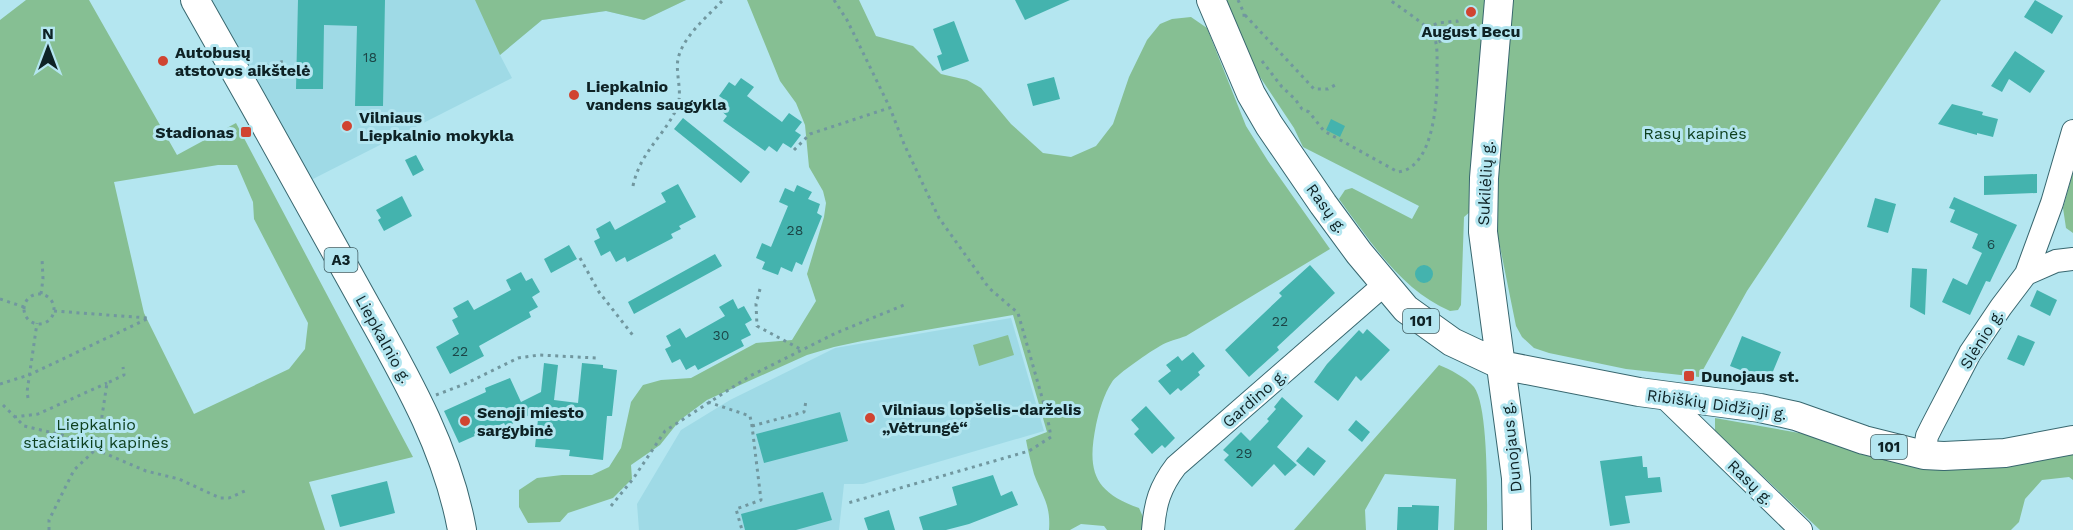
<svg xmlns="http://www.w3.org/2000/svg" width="2073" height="530" font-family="'Work Sans',sans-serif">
  <rect width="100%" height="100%" fill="#b4e6f0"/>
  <path fill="#9fdae6" d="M205,0H686L644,20L606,11L542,20L500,55L512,78L307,182Z
    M1011,318L1044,431L863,484H844L839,530H639L637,504L681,430L730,400L835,348Z"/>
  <path fill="#86bf93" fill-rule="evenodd" d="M26,0H89L177,155L236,123L413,457L309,482L325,530H0V20ZM218,165H237L253,202L254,219L308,323L305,349L289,369L194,414L144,313L114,182Z
    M475,0H686L644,20L606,11L542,20L500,55Z
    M747,0H859L876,36L913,46L941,74L967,80L981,88L1011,124L1043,153L1071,157L1096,146L1113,124L1129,77L1147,40L1160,24L1172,19L1191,17L1207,28L1246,126L1268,161L1330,249L1186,336C1178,339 1168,341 1160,346C1151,351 1117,374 1112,382C1104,394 1099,411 1096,425C1087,470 1093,492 1139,508L1143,517L1144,530H1107L1104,526L1081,524L1070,530H1049C1051,504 1042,496 1034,474C1031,463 1028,451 1026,440L1047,432L1013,315L862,341L834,347L807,355L707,400L680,420L660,445L631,465L632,479L613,498L568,513L560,522L528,523L519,507V490L537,478L562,475H592L609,467L621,448L631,402L643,385L661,380L691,378L756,343L792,340L816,301L807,274L824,217L826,203L823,191L809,167L805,125L796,103L780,81Z
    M1226,0H1489L1471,211L1464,217L1461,305L1458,310L1450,311C1401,290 1370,241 1339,199L1345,190L1352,188L1412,219L1419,206L1303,147L1294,128L1254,68Z
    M1509,0H1941L1747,291L1699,377L1626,369L1549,353L1534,348L1522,337L1516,326L1496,227L1495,202Z
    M2073,172V233L2066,228L2063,208Z
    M1008,335L1014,355L979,366L973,345Z
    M1439,365C1449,369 1467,378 1474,387C1489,407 1487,502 1487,530H1454L1456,479L1385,474L1365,510L1366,530H1294Z
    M1715,418L1833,439L2073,449V480L2069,477L2042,480L2025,499L2019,522L2011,530H1820L1715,431Z"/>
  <path fill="#44b3ae" d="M298,0H385L383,106H355L357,26L324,25L323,89H296Z
    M1015,0H1070L1025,20Z
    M2035,0L2063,16L2052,34L2024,17Z
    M954,21L969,61L942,71L937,56L942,54L933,29Z
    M2015,51L2045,71L2030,93L2009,79L2002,92L1991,86Z
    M1054,77L1060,99L1033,106L1027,84Z
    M741,78L754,87L747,96L782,122L789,113L802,122L795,131L801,135L791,148L783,143L777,152L769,146L765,151L723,121L727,116L719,109L725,100L719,96L729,82L735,86Z
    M1952,104L1983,112L1982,115L1998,119L1993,137L1977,133V135L1938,124Z
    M683,118L750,172L741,183L674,129Z
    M1331,119L1345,126L1340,137L1326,130Z
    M416,155L424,170L413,176L405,160Z
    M2037,174V193L1984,195V176Z
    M678,184L696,217L679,226L681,229L671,234L673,238L627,262L625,257L616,262L610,251L601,256L594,241L600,238L596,229L610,221L615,230L653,209L666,202L661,193Z
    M797,185L812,192L808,199L820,204L817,213L822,216L802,265L796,262L792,272L781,267L778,275L762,269L765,262L756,258L762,243L771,247L788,206L779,202L785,188L794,192Z
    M402,196L412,216L384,231L378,220L381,218L376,210Z
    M1954,197L2017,225L1990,282L1986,281L1970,315L1942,302L1953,278L1967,285L1982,253L1972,248L1978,234L1950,222L1955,210L1949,208Z
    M1875,198L1896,204L1888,233L1867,227Z
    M569,245L577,259L551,273L544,259Z
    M715,254L722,266L634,314L628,302Z
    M1310,265L1335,293L1277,347L1279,350L1249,377L1225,350L1282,296L1279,293Z
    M1415 274a9 9 0 1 1 18 0a9 9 0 1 1-18 0Z
    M1912,268L1927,269L1925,315L1910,307Z
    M521,272L526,281L532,278L540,292L532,297L538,307L529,312L531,317L479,346L484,356L450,374L436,347L459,334L452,320L458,317L453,308L468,300L474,310L511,290L506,280Z
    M2037,290L2057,300L2050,316L2030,306Z
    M733,299L738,309L744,306L752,320L745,324L751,335L741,340L744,346L698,370L695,365L686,370L680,359L672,363L665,349L671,346L666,336L680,328L686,338L725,316L719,307Z
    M1367,329L1390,350L1361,381L1356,376L1338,401L1314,382L1327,364L1359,330L1363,334Z
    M2018,335L2035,342L2024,366L2007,359Z
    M1742,336L1781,352L1769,381L1730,366Z
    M1193,352L1205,366L1198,372L1200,375L1181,391L1178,388L1170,395L1158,381L1171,371L1166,365L1178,356L1182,361Z
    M544,363L558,365L554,400L578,403L582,363L603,365V368L617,370L612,416H607L603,460L569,456L570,450L535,447L539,410L506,427L504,423L459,443L444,411L486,392L485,388L510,378L521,402L541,392Z
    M1282,397L1303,416L1277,447L1297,465L1285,476L1274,464L1252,487L1224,460L1229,455L1223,450L1241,432L1250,441L1269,421L1267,419L1276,409L1274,407Z
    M1146,406L1175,438L1165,448L1162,445L1152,454L1134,434L1139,429L1131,420Z
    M840,412L848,441L764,463L756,434Z
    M1356,420L1370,432L1362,442L1348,430Z
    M1308,447L1326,461L1314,476L1296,461Z
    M1642,456L1643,467H1647L1648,478L1660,477L1662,492L1625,496L1630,523L1610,526L1600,461Z
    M993,475L1001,496L1012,491L1018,505L969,524L946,530H923L919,517L957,505L952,487Z
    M387,481L395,513L340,527L331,495Z
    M823,492L832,520L796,530H745L741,514Z
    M1412,505L1439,506L1438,530H1397L1398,507H1412Z
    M889,510L895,530H868L864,518Z"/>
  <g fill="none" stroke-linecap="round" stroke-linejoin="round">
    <g stroke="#38676f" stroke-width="24">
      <path id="minor" d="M2026,274L2052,203L2073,131
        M1663,396L1801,530
        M1924,455L1927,436L1932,426L1970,353L2001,307L2026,274L2056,261L2073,259
        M1153,530C1155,503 1160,487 1176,466L1385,284"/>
    </g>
    <g stroke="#38676f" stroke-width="30">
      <path id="major" d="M195,0C249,95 302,190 355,286C398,364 446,441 462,530
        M1211,0L1251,94L1269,125L1323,204L1359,253L1406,309L1452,342L1501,365L1639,392L1760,408L1796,416L1864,440L1924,455L1944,456L2005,453L2073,440
        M1499,0L1484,178L1483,232L1516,478L1517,530"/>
    </g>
    <path stroke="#71979f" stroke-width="3" stroke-dasharray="3 4.5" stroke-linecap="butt" d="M834,0L847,20L890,108L904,144L939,218L989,288L1018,313L1047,415L1051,437L1029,451L848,503
      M1238,0L1244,13V20
      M1245,15L1314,89H1328L1335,85
      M1427,28L1438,23L1457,21L1458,25L1453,36L1436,43
      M1262,61L1282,87L1295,99L1302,109L1309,112L1324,131L1398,172C1435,168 1438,95 1437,67C1437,57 1438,43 1433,35C1429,26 1399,7 1390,0
      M258,67L285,61
      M794,150L810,134L889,108
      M633,186C640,153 662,138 676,110C684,94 675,75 678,59C683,36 708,16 723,0
      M580,258L599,292L635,338
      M760,289L756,304L757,326L802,350
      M24 309a15 15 0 1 1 30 0a15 15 0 1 1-30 0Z
      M41,294L43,279L42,258
      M0,299L24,307
      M54,311L148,318
      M0,384L29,375L149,318
      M436,395L465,384L518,358L539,355L597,358
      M28,398L27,392L37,323
      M708,402L750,416L752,426L761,500L736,509L742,530
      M3,405L24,426L62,435L146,471L179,479L220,498H229L247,490
      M14,417L38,414L107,383
      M752,426L804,412L806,401
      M611,506L633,479L665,431L750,376L836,333L904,305
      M49,530V520L74,470L93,452L99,436L107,383L124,375L123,367"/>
    <use href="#minor" stroke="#fff" stroke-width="22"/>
    <use href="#major" stroke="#fff" stroke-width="28"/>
  </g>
  <g fill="#d04431" stroke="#b4e6f0" stroke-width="2">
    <circle cx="1471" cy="12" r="6"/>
    <circle cx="163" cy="61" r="6"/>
    <circle cx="574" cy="95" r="6"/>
    <circle cx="347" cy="126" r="6"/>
    <rect x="240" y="126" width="12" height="12" rx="3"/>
    <rect x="1683" y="370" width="12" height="12" rx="3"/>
    <circle cx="870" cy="418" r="6"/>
    <circle cx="465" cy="421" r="6"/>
  </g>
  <g text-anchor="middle" stroke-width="6" stroke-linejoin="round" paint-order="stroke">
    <g font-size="14" fill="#1c4647">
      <text x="370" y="62">18</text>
      <text x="795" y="235">28</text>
      <text x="1991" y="249">6</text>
      <text x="1280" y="326">22</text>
      <text x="721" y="340">30</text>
      <text x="460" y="356">22</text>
      <text x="1244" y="458">29</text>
    </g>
    <g fill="#b4e6f0" stroke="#405d62" stroke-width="1.5">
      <rect x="324.5" y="248" width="33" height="24" rx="4.5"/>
      <rect x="1403" y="309" width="36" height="24" rx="4.5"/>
      <rect x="1871" y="435" width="36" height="24" rx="4.5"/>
    </g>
    <g font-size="15" font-weight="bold" fill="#0e2225">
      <text x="341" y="265">A3</text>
      <text x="1421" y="326">101</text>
      <text x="1889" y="452">101</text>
    </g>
    <g font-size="16" font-weight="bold" fill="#0e2225" stroke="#b4e6f0" text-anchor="start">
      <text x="1471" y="37" text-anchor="middle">August Becu</text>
      <text x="175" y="58">Autobusų<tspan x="175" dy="18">atstovos aikštelė</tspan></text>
      <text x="586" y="92">Liepkalnio<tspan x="586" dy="18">vandens saugykla</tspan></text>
      <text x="359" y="123">Vilniaus<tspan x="359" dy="18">Liepkalnio mokykla</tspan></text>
      <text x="234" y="138" text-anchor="end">Stadionas</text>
      <text x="1701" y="382">Dunojaus st.</text>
      <text x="882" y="415">Vilniaus lopšelis-darželis<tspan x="882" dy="18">„Vėtrungė“</tspan></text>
      <text x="477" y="418">Senoji miesto<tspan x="477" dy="18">sargybinė</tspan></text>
    </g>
    <g font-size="16" fill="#0e401f" stroke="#b4e6f0">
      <text x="1695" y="139">Rasų kapinės</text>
      <text x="96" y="430">Liepkalnio<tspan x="96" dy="18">stačiatikių kapinės</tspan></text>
    </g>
    <g font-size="16" fill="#0e2225" stroke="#b4e6f0">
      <text transform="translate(1485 183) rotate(-87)" y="6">Sukilėlių g.</text>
      <text transform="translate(1327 208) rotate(54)" y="6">Rasų g.</text>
      <text transform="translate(384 339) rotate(61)" y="6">Liepkalnio g.</text>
      <text transform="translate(1981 339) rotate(-58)" y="6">Slėnio g.</text>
      <text transform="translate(1254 398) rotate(-41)" y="6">Gardino g.</text>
      <text transform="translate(1717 404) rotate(8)" y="6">Ribiškių Didžioji g.</text>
      <text transform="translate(1511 447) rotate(-96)" y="6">Dunojaus g.</text>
      <text transform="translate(1751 482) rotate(44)" y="6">Rasų g.</text>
    </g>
  </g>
  <g transform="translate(48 48)" stroke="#b4e6f0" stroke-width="4.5" paint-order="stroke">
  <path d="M0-4.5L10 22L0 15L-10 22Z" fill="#0e2225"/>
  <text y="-9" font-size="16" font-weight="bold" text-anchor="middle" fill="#0e2225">N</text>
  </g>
</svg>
